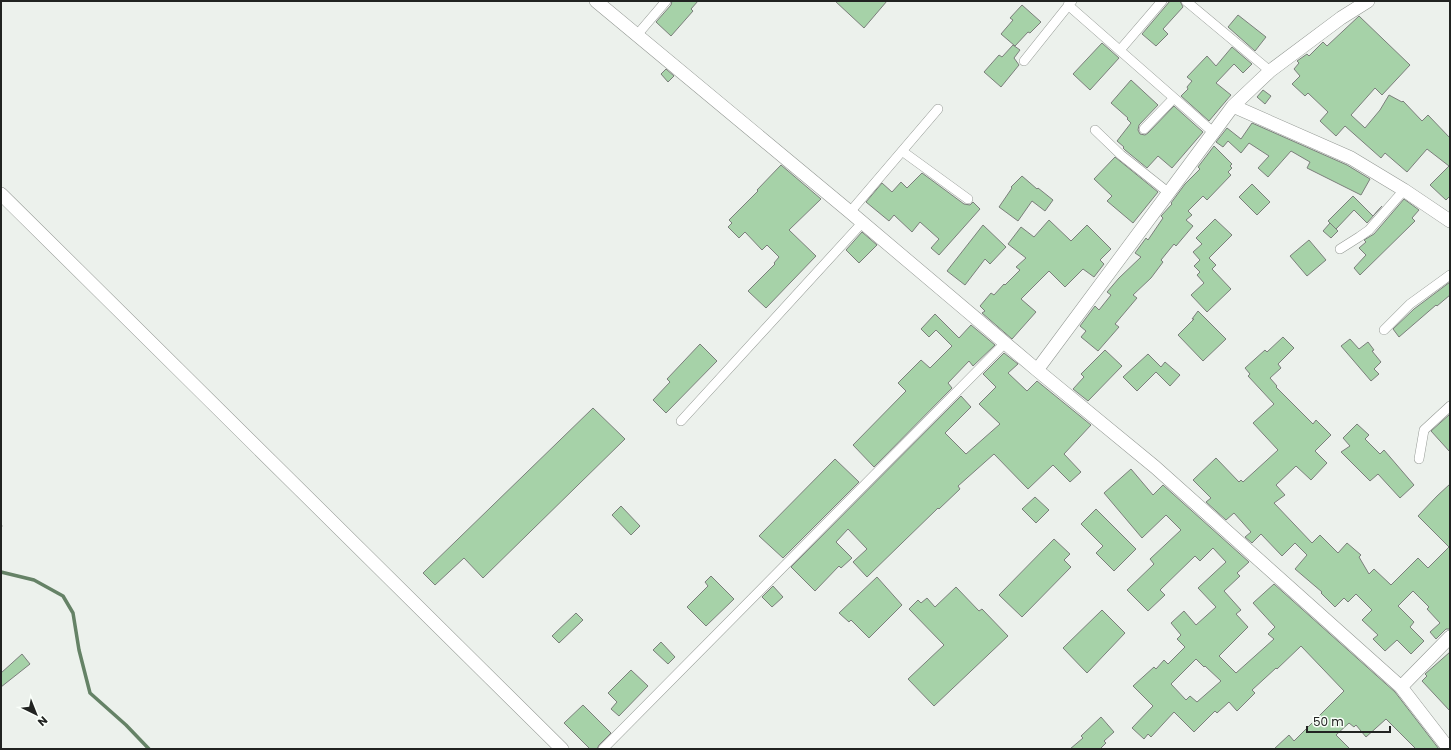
<svg xmlns="http://www.w3.org/2000/svg" width="1451" height="750" font-family="Poppins,sans-serif">
  <rect width="100%" height="100%" fill="#ecf1ec"/>
  <g fill="none" stroke-linecap="round" stroke-linejoin="round">
    <path stroke="#658266" stroke-width="3.5" d="M1,572L34,580L63,596L73,613L79,650L90,693L126,725L149,749"/>
  </g>
  <path fill="#a6d2a8" stroke="#7b7f7b" fill-rule="evenodd" d="M672,1H698L691,9L693,11L671,36L656,22L671,5Z
    M835,1H887L864,28Z
    M1170,1H1180L1183,7L1163,29L1168,34L1156,46L1142,34Z
    M1022,5L1041,22L1030,33L1028,32L1015,46L1001,34L1013,20L1010,18Z
    M1238,15L1266,37L1255,51L1228,27Z
    M1359,16L1410,65L1382,95L1375,88L1351,115L1365,128L1380,110L1389,95L1402,102L1403,101L1422,121L1428,115L1450,138V196L1446,200L1430,185L1449,166L1427,149L1407,172L1385,153L1381,158L1345,126L1336,136L1320,121L1328,112L1308,93L1305,96L1292,84L1300,76L1294,69L1299,63L1297,61L1307,54L1309,56L1323,42L1327,46Z
    M1102,43L1119,58L1090,90L1073,74Z
    M1013,45L1020,50L1014,58L1019,65L1001,87L984,72L999,55L1002,57Z
    M1232,47L1252,64L1243,73L1234,64L1216,83L1231,95L1209,121L1181,96L1188,89L1187,87L1192,81L1187,77L1207,56L1216,66Z
    M666,69L674,76L668,82L661,74Z
    M1131,80L1158,105L1139,125L1138,130L1140,134L1145,135L1148,133L1174,106L1203,132L1172,168L1158,156L1147,168L1125,150L1123,148L1124,147L1117,141L1131,123L1127,119L1128,118L1111,103Z
    M1263,90L1271,96L1265,104L1257,97Z
    M1252,123L1347,165L1370,179L1361,195L1307,168L1310,162L1291,151L1268,177L1258,168L1269,156L1249,143L1241,153L1228,141L1223,147L1216,142L1227,128L1241,139Z
    M1214,146L1232,164L1230,166L1232,168L1228,172L1231,175L1207,200L1203,196L1188,211L1192,215L1186,220L1193,226L1176,246L1174,244L1161,260L1163,262L1151,278L1133,295L1137,298L1115,324L1119,327L1098,351L1081,337L1086,331L1080,326L1095,306L1099,310L1111,295L1107,292L1119,278L1141,257L1135,253L1146,238L1148,240L1163,218L1161,216L1172,204L1171,203L1185,184L1200,169L1198,167Z
    M1115,157L1158,192L1133,223L1107,201L1112,196L1094,179Z
    M781,165L821,199L789,230L816,256L766,308L748,291L775,264L774,263L779,257L767,245L762,250L745,232L739,238L728,227L732,223L729,220L758,191L757,190Z
    M922,173L964,204L970,205L973,202L980,209L939,255L931,248L939,239L920,222L912,232L894,215L889,221L866,202L882,183L892,192L901,182L907,188Z
    M1022,176L1037,189L1038,188L1053,200L1045,211L1032,201L1018,221L999,207L1012,188L1011,187Z
    M1252,184L1270,202L1257,215L1239,197Z
    M1353,196L1373,216L1382,206L1367,223L1354,210L1336,229L1328,221Z
    M1404,199L1419,210L1412,218L1415,221L1360,275L1354,268L1366,255L1359,248L1366,242L1364,240L1374,234Z
    M1215,219L1232,235L1209,258L1216,265L1212,269L1231,289L1207,312L1191,295L1204,283L1197,275L1200,272L1194,266L1200,260L1193,252L1202,244L1196,238Z
    M1049,220L1071,241L1087,225L1111,249L1100,260L1104,264L1094,277L1083,269L1065,287L1049,271L1021,299L1036,312L1012,339L982,313L985,311L980,306L991,293L994,295L1004,284L1005,285L1020,270L1016,267L1026,258L1008,244L1021,227L1034,237Z
    M1330,223L1338,231L1331,238L1323,231Z
    M983,225L1006,247L990,264L985,259L965,285L947,271Z
    M862,232L877,245L859,263L846,250Z
    M1309,240L1326,260L1307,276L1290,256Z
    M1450,282V295L1437,306L1436,305L1399,337L1393,329L1414,309Z
    M1198,311L1226,339L1203,361L1178,335L1194,319H1192Z
    M935,314L959,338L971,325L995,345L973,366L969,361L948,383L952,388L874,467L853,445L906,391L898,383L921,360L930,368L952,346L936,330L929,337L921,329Z
    M1283,337L1294,348L1278,364L1281,368L1270,378L1277,386L1276,387L1313,424L1316,420L1331,435L1315,451L1327,463L1311,480L1296,466L1276,485L1285,495L1274,503L1312,543L1320,535L1338,553L1347,543L1361,555L1359,557L1369,574L1374,569L1391,585L1418,558L1428,568L1449,547L1418,516L1437,496L1450,484V629H1446L1436,639L1430,632L1440,623L1427,609L1429,607L1413,591L1398,606L1414,622L1410,627L1424,641L1411,654L1397,640L1385,651L1373,639L1378,635L1362,620L1372,610L1356,594L1348,602L1344,598L1335,607L1321,593L1322,592L1295,569L1307,555L1295,543L1282,556L1261,534L1252,543L1245,537L1251,532L1234,513L1226,520L1206,502L1211,498L1193,480L1216,458L1239,482L1241,480L1243,482L1278,450L1253,423L1274,404L1248,376L1250,374L1245,368L1265,350L1267,352Z
    M1350,339L1359,349L1368,342L1374,350L1372,351L1381,362L1374,369L1379,374L1371,381L1341,346Z
    M700,344L717,361L666,413L653,400L670,382L667,379Z
    M1105,350L1122,366L1088,401L1073,389L1084,377L1081,374Z
    M1004,353L1018,364L1008,373L1027,391L1037,381L1091,425L1064,454L1081,472L1070,482L1053,465L1028,489L994,454L958,486L960,489L939,509L938,508L867,577L853,562L867,549L848,529L836,542L852,558L841,568L839,566L815,591L791,567L961,396L971,407L945,433L966,454L1000,424L979,404L996,387L983,374Z
    M1148,354L1161,367L1165,362L1180,375L1170,386L1156,372L1137,391L1123,377Z
    M593,408L625,439L483,578L464,558L435,585L423,573Z
    M1450,414V452L1431,431Z
    M1357,424L1369,435L1365,439L1380,454L1384,450L1414,485L1400,498L1378,474L1370,481L1341,452L1350,446L1343,438Z
    M835,459L859,482L783,558L759,536Z
    M1131,469L1153,495L1163,485L1249,562L1237,573L1240,576L1224,591L1241,610L1236,614L1248,627L1219,656L1236,673L1274,639L1268,634L1275,627L1253,603L1274,584L1395,692L1439,749H1416L1386,719L1366,737L1356,725L1354,727L1349,723L1336,735L1350,749H1274L1289,735L1294,741L1344,691L1301,646L1277,669L1276,668L1252,690L1255,693L1237,711L1229,702L1217,713L1215,711L1194,732L1174,712L1151,737L1148,734L1144,739L1132,728L1153,706L1133,686L1154,667L1156,669L1164,660L1168,664L1185,647L1177,639L1181,635L1171,623L1184,611L1196,625L1216,607L1198,588L1226,562L1213,548L1200,561L1195,556L1160,590L1165,595L1148,611L1127,590L1154,564L1150,559L1181,530L1166,515L1142,538L1104,493ZM1196,659L1204,667L1205,666L1221,681L1197,702L1190,696L1186,700L1171,684Z
    M1035,497L1049,510L1036,523L1022,509Z
    M621,506L640,526L631,535L612,515Z
    M1096,509L1136,549L1114,571L1096,553L1103,546L1081,524Z
    M1054,539L1070,554L1064,560L1071,567L1022,617L999,595Z
    M711,576L734,599L706,626L687,607L708,586L705,582Z
    M877,577L902,605L869,638L851,620L849,622L839,613Z
    M773,586L783,597L772,607L762,597Z
    M956,587L979,611L982,609L1008,636L934,706L908,679L944,645L909,609L918,600L921,603L927,598L935,607Z
    M1102,610L1125,633L1087,673L1063,648Z
    M576,613L583,620L559,643L552,636Z
    M661,642L675,657L668,664L653,650Z
    M1450,652V711L1422,681L1427,676L1425,674Z
    M22,654L30,664L1,687V673Z
    M631,670L648,686L619,716L611,709L617,702L608,693Z
    M583,705L611,733L599,745L597,749H590L564,723Z
    M1101,717L1114,732L1104,741L1106,743L1100,749H1070L1083,738L1081,736Z"/>
  <g fill="none" stroke-linecap="round" stroke-linejoin="round">
    <g stroke="#939893" stroke-width="10">
      <path id="street" d="M1186,1L1270,71
        M1068,5L1214,133
        M637,35L666,1
        M1120,50L1162,1
        M1024,61L1072,1
        M1144,129L1174,98
        M1095,130L1121,155L1169,193
        M902,151L968,199
        M850,212L938,109
        M1340,249L1359,237L1369,230L1404,190
        M1384,330L1410,304L1450,275
        M681,421L862,223
        M1419,459L1424,430L1450,406
        M603,749L1005,343"/>
    </g>
    <g stroke="#939893" stroke-width="14">
      <path id="secondary" d="M596,1L850,212L1037,370L1155,467L1401,687L1449,749
        M1233,106L1351,158L1404,190L1450,221
        M1,194L562,749
        M1037,370L1233,106L1270,71L1341,18L1368,1
        M1401,687L1450,637"/>
    </g>
    <path stroke="#9da09d" stroke-width="2" stroke-dasharray="2 3" stroke-linecap="butt" d="M1,525L2,527"/>
    <use href="#street" stroke="#fff" stroke-width="9"/>
    <use href="#secondary" stroke="#fff" stroke-width="13"/>
  </g>
  <rect width="1451" height="750" fill="none" stroke="#212321" stroke-width="4"/>
  <g transform="translate(36 714) rotate(137)" stroke="#fafffa" stroke-width="3" paint-order="stroke">
  <path d="M0-3L7 15L0 10L-7 15Z" fill="#212321"/>
  <text y="-6" font-size="11" font-weight="bold" text-anchor="middle" fill="#212321">N</text>
  </g>
  <path d="M1307 726v6h83v-6" fill="none" stroke="#212321" stroke-width="2"/>
  <text x="1313" y="726" font-size="12" fill="#212321" stroke="#fafffa" stroke-width="3" paint-order="stroke">50 m</text>
</svg>
